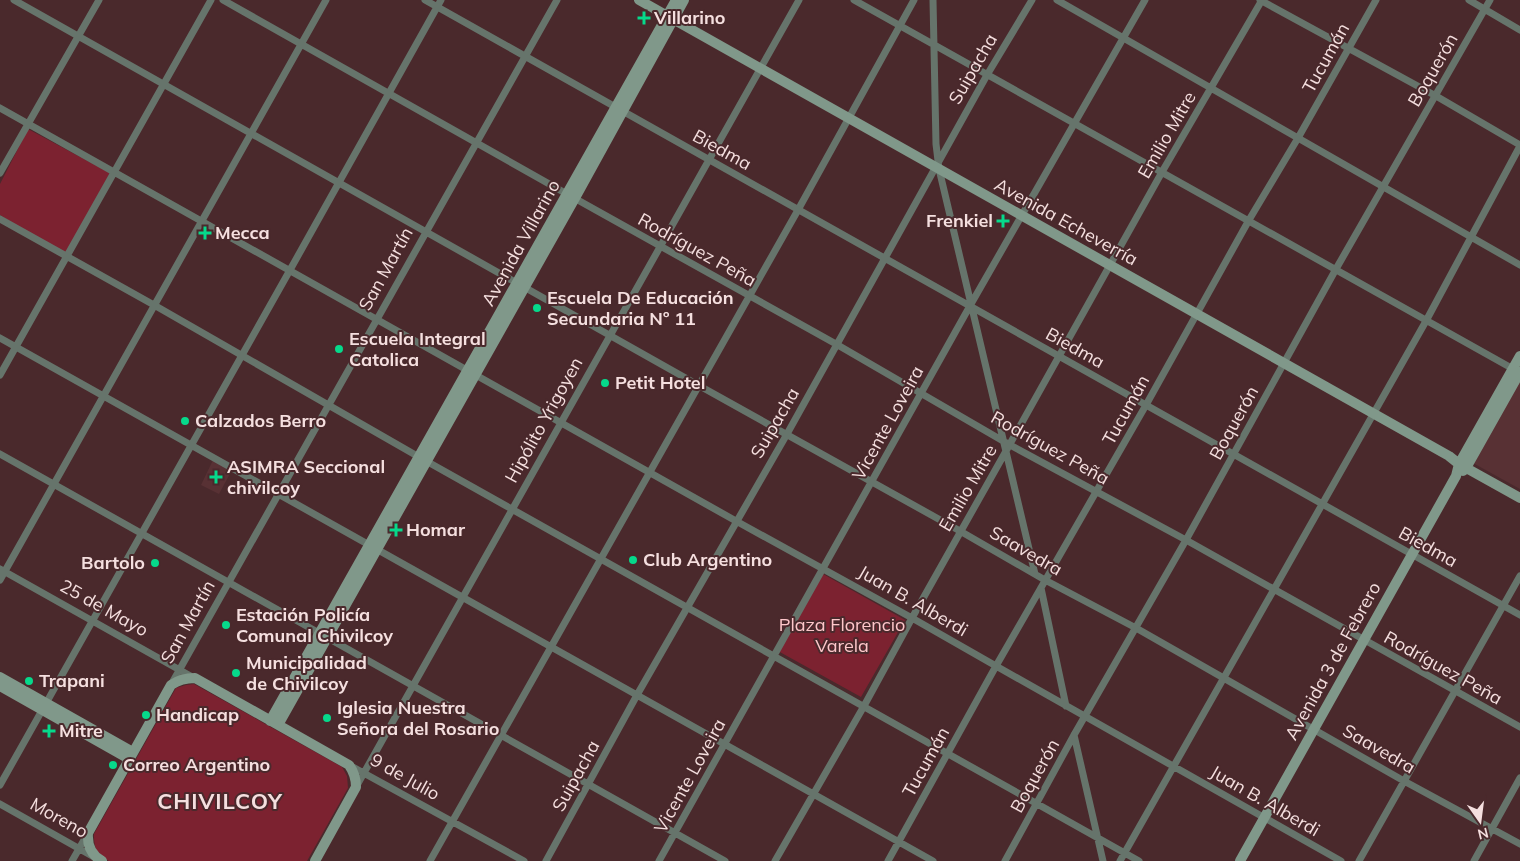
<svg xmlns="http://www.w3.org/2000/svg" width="1520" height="861" font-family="Mulish,sans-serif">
  <rect width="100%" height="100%" fill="#4a292c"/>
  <path fill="#583134" d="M1520,379V489L1473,463Z
    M213,460L232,470L219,494L201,485Z"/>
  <path fill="#7c2230" d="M28,129L110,173L64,256L0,215V184Z
    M823,574L905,620L861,697L778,651Z
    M194,684L342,767L347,776L348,788L307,861H109C96,854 94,848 94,834L176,688L186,685Z"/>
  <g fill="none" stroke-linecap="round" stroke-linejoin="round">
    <path stroke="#66746b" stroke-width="7" d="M14,0L698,385L960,531L1045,580L1136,628L1404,781L1520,844
      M223,0L567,194L836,344L1010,445L1186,540L1520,727
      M425,0L1520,615
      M854,0L1515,370
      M933,0L936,144L939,169L1035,574
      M1057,0L1520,265
      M1260,0L1436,96L1520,145
      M1469,0L1520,30
      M0,108L736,521L912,618L996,666L1341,861
      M0,173L99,0
      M0,219L154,305L419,457L1139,861
      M0,338L933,861
      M0,375L211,0
      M0,454L725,861
      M0,569L194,678
      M0,580L326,0
      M1041,588L1066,706
      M172,683L557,0
      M1074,735L1103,861
      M349,765L524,861
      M0,785L290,270L441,0
      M356,787L799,0
      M0,804L94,857
      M72,861L88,833
      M430,861L798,210L914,0
      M546,861L637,695L787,434L987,75L1032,0
      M659,861L971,304L1145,0
      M775,861L864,706L912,618L1006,451L1162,172L1262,0
      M888,861L996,666L1146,405L1249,220L1298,138L1376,0
      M1005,861L1074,735L1186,540L1336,269L1490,0
      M1120,861L1426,321L1520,146
      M1359,861L1520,576
      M1474,861L1520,778"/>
    <path stroke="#80988a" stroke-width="10" d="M639,0L1449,456L1459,464L1520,498
      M1463,471L1466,468L1520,372
      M0,677L133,752
      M0,686L129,759
      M270,721L676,0
      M278,725L575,198L684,0
      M102,861C91,855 87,846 88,833L171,685C178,680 186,678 195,678L349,765C354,772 356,779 356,787L315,861
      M1240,861L1456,476L1459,464L1520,356"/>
  </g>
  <g fill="#06d98b" stroke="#4a292c" stroke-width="2">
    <path d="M641.5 10.5h5v5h5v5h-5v5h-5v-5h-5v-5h5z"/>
    <path d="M1000.5 213.5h5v5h5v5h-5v5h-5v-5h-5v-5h5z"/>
    <path d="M202.5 225.5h5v5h5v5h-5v5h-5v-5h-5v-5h5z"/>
    <circle cx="537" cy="308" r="5"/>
    <circle cx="339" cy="349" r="5"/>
    <circle cx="605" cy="383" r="5"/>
    <circle cx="185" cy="421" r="5"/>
    <path d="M213.5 469.5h5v5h5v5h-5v5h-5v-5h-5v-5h5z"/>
    <path d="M393.5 522.5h5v5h5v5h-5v5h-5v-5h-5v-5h5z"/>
    <circle cx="633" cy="560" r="5"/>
    <circle cx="155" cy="563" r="5"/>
    <circle cx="226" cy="625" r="5"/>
    <circle cx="236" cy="673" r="5"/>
    <circle cx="29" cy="681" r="5"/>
    <circle cx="146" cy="715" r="5"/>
    <circle cx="327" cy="718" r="5"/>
    <path d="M46.5 723.5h5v5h5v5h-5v5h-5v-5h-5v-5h5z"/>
    <circle cx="113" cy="765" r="5"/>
  </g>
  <g text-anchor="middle" stroke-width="4" stroke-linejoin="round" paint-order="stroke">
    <g font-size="18" font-weight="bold" fill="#f5dfdf" stroke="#4a292c" text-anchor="start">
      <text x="654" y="24">Villarino</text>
      <text x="993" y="227" text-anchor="end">Frenkiel</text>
      <text x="215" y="239">Mecca</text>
      <text x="547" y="304">Escuela De Educación<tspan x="547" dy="21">Secundaria Nº 11</tspan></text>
      <text x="349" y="345">Escuela Integral<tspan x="349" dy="21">Catolica</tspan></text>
      <text x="615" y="389">Petit Hotel</text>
      <text x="195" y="427">Calzados Berro</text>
      <text x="227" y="473">ASIMRA Seccional<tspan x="227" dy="21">chivilcoy</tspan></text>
      <text x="406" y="536">Homar</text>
      <text x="643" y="566">Club Argentino</text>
      <text x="145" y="569" text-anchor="end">Bartolo</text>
      <text x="236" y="621">Estación Policía<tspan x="236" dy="21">Comunal Chivilcoy</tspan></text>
      <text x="246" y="669">Municipalidad<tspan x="246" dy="21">de Chivilcoy</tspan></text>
      <text x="39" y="687">Trapani</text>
      <text x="337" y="714">Iglesia Nuestra<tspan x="337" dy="21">Señora del Rosario</tspan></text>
      <text x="156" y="721">Handicap</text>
      <text x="59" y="737">Mitre</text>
      <text x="123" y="771">Correo Argentino</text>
    </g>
    <g font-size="18" fill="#f5dfdf" stroke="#4a292c">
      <text transform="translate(1326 58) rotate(-61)" y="6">Tucumán</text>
      <text transform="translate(973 69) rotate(-60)" y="6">Suipacha</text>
      <text transform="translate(1433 70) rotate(-60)" y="6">Boquerón</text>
      <text transform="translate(1167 135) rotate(-60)" y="6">Emilio Mitre</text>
      <text transform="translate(722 150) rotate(29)" y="6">Biedma</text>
      <text transform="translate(1066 222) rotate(29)" y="6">Avenida Echeverría</text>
      <text transform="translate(521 243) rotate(-61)" y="6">Avenida Villarino</text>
      <text transform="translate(697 250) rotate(29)" y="6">Rodríguez Peña</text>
      <text transform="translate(386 269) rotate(-61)" y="6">San Martín</text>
      <text transform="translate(1075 348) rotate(29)" y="6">Biedma</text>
      <text transform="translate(1126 410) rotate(-61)" y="6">Tucumán</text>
      <text transform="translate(544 420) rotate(-61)" y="6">Hipólito Yrigoyen</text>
      <text transform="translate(775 423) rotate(-60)" y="6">Suipacha</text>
      <text transform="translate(888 423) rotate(-61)" y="6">Vicente Loveira</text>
      <text transform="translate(1234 423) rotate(-61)" y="6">Boquerón</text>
      <text transform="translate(1050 448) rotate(29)" y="6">Rodríguez Peña</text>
      <text transform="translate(968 488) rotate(-60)" y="6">Emilio Mitre</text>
      <text transform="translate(1428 547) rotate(29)" y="6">Biedma</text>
      <text transform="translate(1026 551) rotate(30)" y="6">Saavedra</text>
      <text transform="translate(913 601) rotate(30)" y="6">Juan B. Alberdi</text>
      <text transform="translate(104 608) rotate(29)" y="6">25 de Mayo</text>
      <text transform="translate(188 622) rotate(-61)" y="6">San Martín</text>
      <text transform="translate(1333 661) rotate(-61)" y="6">Avenida 3 de Febrero</text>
      <text transform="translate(1443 668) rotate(29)" y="6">Rodríguez Peña</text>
      <text transform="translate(1379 749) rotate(30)" y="6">Saavedra</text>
      <text transform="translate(926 762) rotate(-61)" y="6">Tucumán</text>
      <text transform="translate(576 776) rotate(-61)" y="6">Suipacha</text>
      <text transform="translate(690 776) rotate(-61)" y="6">Vicente Loveira</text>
      <text transform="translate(1035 776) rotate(-61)" y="6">Boquerón</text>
      <text transform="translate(405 777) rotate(29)" y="6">9 de Julio</text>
      <text transform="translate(1265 801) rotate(30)" y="6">Juan B. Alberdi</text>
      <text transform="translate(59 818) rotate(29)" y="6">Moreno</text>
    </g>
    <g font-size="18" fill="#fec7ca" stroke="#4a292c">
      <text x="842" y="631">Plaza Florencio<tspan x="842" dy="21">Varela</tspan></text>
    </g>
    <g font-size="22" font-weight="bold" letter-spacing="1" fill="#f5dfdf" stroke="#4a292c">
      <text x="220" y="809">CHIVILCOY</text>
    </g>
  </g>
  <g transform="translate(1480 821) rotate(166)" stroke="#4a292c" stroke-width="4" paint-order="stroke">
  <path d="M0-4L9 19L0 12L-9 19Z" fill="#f5dfdf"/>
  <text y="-8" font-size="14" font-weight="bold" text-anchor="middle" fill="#f5dfdf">N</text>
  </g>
</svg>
